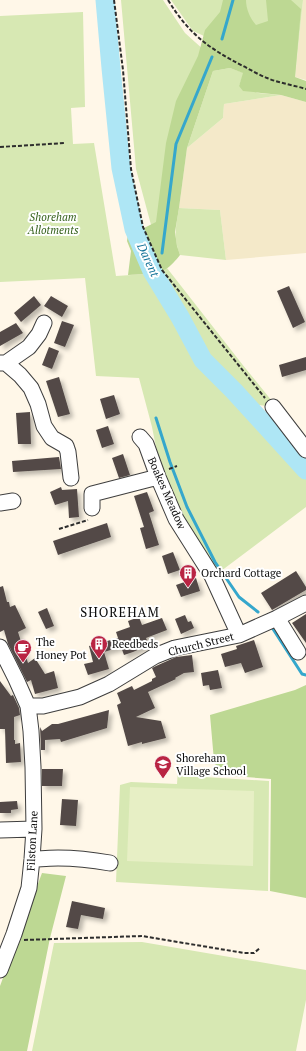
<svg xmlns="http://www.w3.org/2000/svg" width="306" height="1051" font-family="'PT Serif',serif">
  <defs>
    <filter id="shadow"><feDropShadow dx="3.5" dy="3.5" stdDeviation="2" flood-color="#0004"/></filter>
  </defs>
  <rect width="100%" height="100%" fill="#fff7e8"/>
  <path fill="#f4e9c9" d="M303,0H306V80L295,77Z
    M281,95L306,102V253L226,260L220,210L179,208L187,148L223,118L224,104Z"/>
  <path fill="#d7e8b3" d="M121,0H163L185,33L205,51L154,236L136,169Z
    M171,0H303L295,77L193,31Z
    M83,12L85,107L71,108L73,144L94,143L116,276L147,274L175,317L199,364L230,395L306,479V507L217,574L181,517L159,462L152,427L139,378L96,376L85,278L0,282V16Z
    M230,68L244,73L239,86L258,93L281,95L224,104L223,118L187,148L213,71Z
    M179,208L220,210L226,260L180,255C173,237 176,227 179,208Z
    M167,268L242,364L280,411L273,407L253,404L206,356L166,285L162,270Z
    M178,769H183L204,777L269,781L268,891L116,882L120,785L131,782L177,784Z
    M142,942L306,970V1000L296,1051H32L54,943Z"/>
  <path fill="#bdd893" d="M223,0H246C246,9 250,18 256,25L268,21L266,0H291L301,9L295,77L306,81V102L281,95L243,91L239,86L243,73L230,68L213,71L187,148L179,208L175,232L177,246L180,255C176,260 171,266 166,269C155,275 140,274 128,275L131,251L127,241L128,234L138,231L156,222L166,143L176,101L198,56L205,30L220,12Z
    M306,685V898L270,891L271,779L220,775L214,761L210,715L295,690Z
    M42,873L66,876L50,938L27,1051H0V986Z"/>
  <path fill="#e7efc5" d="M130,787L254,791L253,866L127,861Z"/>
  <g fill="none" stroke-linecap="round" stroke-linejoin="round">
    <path stroke="#35a7cc" stroke-width="3" d="M222,39L233,0
      M162,253L176,144L212,57
      M156,418L170,462L187,507L215,562L239,597L258,612
      M273,629L302,674L306,675"/>
    <path stroke="#aee6f5" stroke-width="19" d="M105,0L111,68L121,168L134,229L152,271L180,317L203,360L234,391L306,470"/>
  </g>
  <path fill="#534a47" filter="url(#shadow)" d="M289,286L305,322L293,328L277,291Z
    M34,296L41,305L21,322L14,313Z
    M51,296L68,306L62,317L44,306Z
    M62,321L74,325L65,347L54,343Z
    M16,323L23,333L0,346V332Z
    M49,347L59,351L52,369L42,365Z
    M306,357V370L282,377L279,365Z
    M59,377L70,414L58,417L46,381Z
    M114,395L120,414L106,419L100,399Z
    M30,412L31,444H18L16,413Z
    M108,426L114,444L102,448L96,430Z
    M123,454L130,475L119,478L112,458Z
    M59,457L61,469L13,472L12,461Z
    M61,487L62,490L77,489L79,517L69,518L68,501L55,505L50,492Z
    M147,492L154,511L149,513L159,545L146,549L140,528L144,527L134,496Z
    M107,523L111,537L58,555L53,541Z
    M173,552L180,570L168,574L162,556Z
    M296,571L306,587V590L272,610L261,593Z
    M196,578L200,591L181,597L176,585Z
    M3,586L7,602H9L10,607L15,605L26,628L18,632L28,663L35,658L45,674L54,671L58,688L35,694L31,680L27,682L8,644L4,630L0,632V587Z
    M47,608L54,626L46,629L38,612Z
    M306,614V643L292,623Z
    M185,615L188,622L191,621L194,628L181,634L175,619Z
    M139,617L142,625L162,618L167,630L146,638L149,645L133,652L124,655L121,647L104,652L109,669L88,675L84,664L93,662L89,646L118,638L116,632L130,627L128,621Z
    M254,640L263,667L245,673L241,663L225,667L221,654L237,649L236,646Z
    M192,655L194,672L184,673L175,678L176,679L148,692L155,708L136,717L161,721L166,738L142,744V742L128,746L117,705L121,703L117,693L132,686L134,690L152,681V679L156,677L152,668L156,666L176,657Z
    M218,670L222,688L210,690L209,685L203,686L201,673Z
    M0,681L11,696L13,695L19,708L20,715L14,717V740H15V744L20,743L21,762L6,763L5,729H0Z
    M109,710L107,728L61,742L60,739L45,740V750H41L40,727L42,731L52,724H58Z
    M42,769H63L62,786H42Z
    M62,799L78,800L76,826L60,825Z
    M17,801L18,809L11,810V813H0V802Z
    M72,901L105,908L103,919L81,915L78,929L66,927Z"/>
  <g fill="none" stroke-linecap="round" stroke-linejoin="round">
    <g stroke="#3e3e3e" stroke-width="17">
      <path id="minor" d="M0,363H6L29,347L39,334L44,323
        M6,363L20,375L31,388L38,404L44,426L52,438L66,446L68,452L71,478
        M273,407L306,450
        M140,437L146,444L158,477L176,519L212,576L239,635
        M0,503L13,501
        M92,508V494L158,477
        M277,618L298,652
        M0,647L16,679L28,706L31,731L33,767L34,829L32,859L29,888L14,934L0,970
        M28,706H43L80,697L109,684L155,656L175,648L239,635L277,618L306,603
        M0,830L34,829
        M32,859C41,859 50,858 58,858C76,858 93,860 110,863"/>
    </g>
    <path stroke="#2d2d2d" stroke-width="2" stroke-dasharray="4 2" stroke-linecap="butt" d="M114,0L123,70L131,169L143,227L162,270L265,398
      M168,0C189,34 208,48 243,66C251,70 259,75 267,78C279,83 293,85 306,89
      M0,147L64,143
      M169,469L177,466
      M59,529L88,520
      M24,940L142,936L244,953H254L260,948"/>
    <use href="#minor" stroke="#fff" stroke-width="15"/>
  </g>
  <defs>
    <g id="building-pin" transform="scale(0.9)"><path d="M0 17L-7.5 6A9.5 9.5 0 1 1 7.5 6Z" fill="#b92443" stroke="#fff"/><path d="M-4-6H4V6H1V3H-1V6H-4ZM-2.5-4.3h1.7v1.8h-1.7ZM.8-4.3h1.7v1.8H.8ZM-2.5-1h1.7V.8h-1.7ZM.8-1h1.7V.8H.8Z" fill="#fff"/></g>
    <g id="cafe-pin" transform="scale(0.9)"><path d="M0 17L-7.5 6A9.5 9.5 0 1 1 7.5 6Z" fill="#b92443" stroke="#fff"/><path d="M-5.5-4.5H6V0H3Q3 3.5 0 3.5H-2.5Q-5.5 3.5-5.5 0ZM3-3.2v2h1.7v-2ZM-6 4.5H4V6H-6Z" fill="#fff"/></g>
    <g id="school-pin" transform="scale(0.9)"><path d="M0 17L-7.5 6A9.5 9.5 0 1 1 7.5 6Z" fill="#b92443" stroke="#fff"/><path d="M0-5L7-2L0 1L-7-2ZM-4 1L0 2.5L4 1V4Q0 6-4 4Z" fill="#fff"/></g>
  </defs>
  <g fill-rule="evenodd">
    <use href="#building-pin" x="188" y="573"/>
    <use href="#building-pin" x="99" y="644"/>
    <use href="#cafe-pin" x="23" y="648"/>
    <use href="#school-pin" x="163" y="764"/>
  </g>
  <g text-anchor="middle" stroke-width="4" stroke-linejoin="round" paint-order="stroke">
    <g font-size="11" font-style="italic" fill="#35611c" stroke="#fff">
      <text x="53" y="221">Shoreham<tspan x="53" dy="13">Allotments</tspan></text>
    </g>
    <g font-size="11" fill="#0b0b0b" stroke="#fff">
      <text transform="translate(167 493) rotate(66)" y="4">Boakes Meadow</text>
      <text transform="translate(201 644) rotate(-14)" y="4">Church Street</text>
      <text transform="translate(32 841) rotate(-87)" y="4">Filston Lane</text>
    </g>
    <g font-size="11" fill="#0b0b0b" stroke="#fff" text-anchor="start">
      <text x="201" y="577">Orchard Cottage</text>
      <text x="36" y="646">The<tspan x="36" dy="13">Honey Pot</tspan></text>
      <text x="112" y="648">Reedbeds</text>
      <text x="176" y="762">Shoreham<tspan x="176" dy="13">Village School</tspan></text>
    </g>
    <g font-size="12" font-style="italic" fill="#16759a" stroke="#fff">
      <text transform="translate(148 260) rotate(65)" y="4">Darent</text>
    </g>
    <g font-size="13" letter-spacing="1" fill="#0b0b0b" stroke="#fff">
      <text x="120" y="617">SHOREHAM</text>
    </g>
  </g>
</svg>
